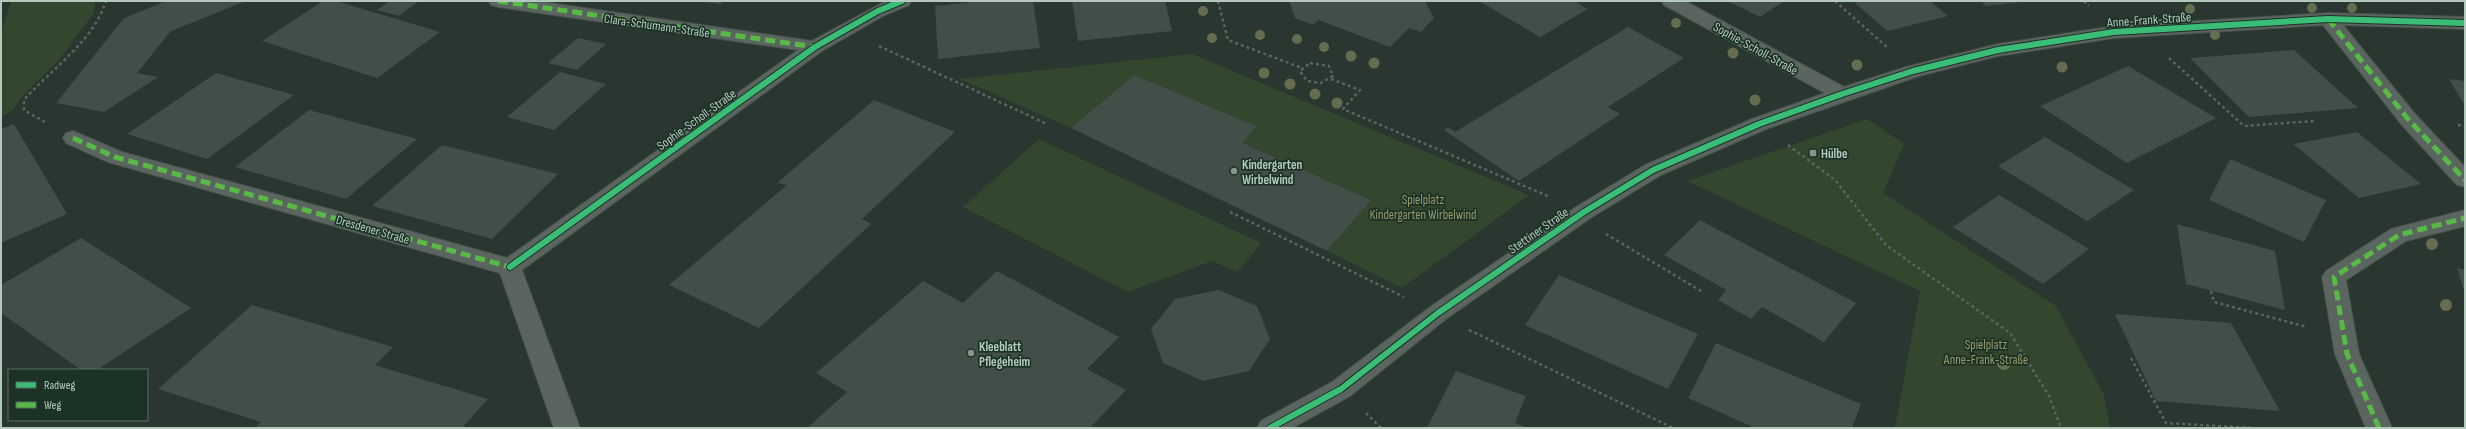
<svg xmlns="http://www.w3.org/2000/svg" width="2466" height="429" font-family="'Sofia Sans Condensed',sans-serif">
  <rect width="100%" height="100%" fill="#293730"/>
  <path fill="#32472d" d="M11,1H95L94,13L58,61L23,95L10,113L1,116V33Z
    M1192,54L1529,195L1402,288L1327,251L1371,200L1243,143L1255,126L1134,75L1071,128L960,79Z
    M1867,119L1904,144L1883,193L2056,306L2104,395L2110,428H1895L1920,291L1687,181Z
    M1039,139L1261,243L1238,272L1212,261L1128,292L963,207Z"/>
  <path fill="#424e48" d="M166,1H246L171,31L137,73L158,77L104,112L56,103L124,18Z
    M323,1H336L440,32L377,78L262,41Z
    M390,1H419L399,16L377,10Z
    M694,1H723L721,4Z
    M983,1H1033L1040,48L938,59L935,6Z
    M1072,1H1165L1172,31L1078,41Z
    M1289,1H1425L1434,18L1421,32L1409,28L1390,47L1318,20L1314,25L1295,18Z
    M1479,1H1574L1588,9L1540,37Z
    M1728,1H1784L1760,17Z
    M1853,1H1930L1948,16L1887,31Z
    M1981,1H2023V2L1986,6Z
    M1628,27L1684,58L1608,107L1620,114L1519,181L1444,130L1448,127L1455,132Z
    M578,38L606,44L577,70L548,63Z
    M2294,50L2358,108L2249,117L2190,58Z
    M2128,66L2216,118L2127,163L2040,106Z
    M560,72L606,84L554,130L507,117Z
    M216,73L294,95L207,159L127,134Z
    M1134,75L1256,126L1243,143L1371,200L1327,251L1071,128Z
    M2449,79L2465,81V106Z
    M874,100L955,132L862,219L871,224L759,328L669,285L787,185L777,183Z
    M309,110L417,139L346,199L235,167Z
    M14,124L67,214L1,243V129Z
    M2357,132L2421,184L2359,198L2293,144Z
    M2045,137L2134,190L2087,221L1998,166Z
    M442,145L558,174L492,239L372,206Z
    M2230,159L2326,200L2304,242L2209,200Z
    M1999,195L2089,249L2043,284L1953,227Z
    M1700,220L1856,303L1824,342L1762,307L1751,319L1718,300L1726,290L1664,255Z
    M2177,224L2275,251L2285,310L2186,284Z
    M81,238L191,308L97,370H81L1,313V285Z
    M2457,268L2465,270V294Z
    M997,271L1119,337L1087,369L1126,390L1090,428H807L847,392L816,373L923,281L963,303Z
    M1559,275L1698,334L1668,389L1525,325Z
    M1218,290L1257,306L1270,339L1249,371L1203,381L1163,363L1151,329L1175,299Z
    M252,305L393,347L375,365L488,399L462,428H255L261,422L158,389Z
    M2115,314L2231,323L2280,411L2156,401Z
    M1716,343L1861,404L1852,428H1755L1688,398Z
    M1456,371L1526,396L1515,423L1528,428H1427Z"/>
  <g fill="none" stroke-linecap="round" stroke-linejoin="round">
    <g stroke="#47524c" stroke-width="2">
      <path id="minor" d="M489,1H536L812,41L886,1H911L909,5L885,15L822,51L522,270L580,428H554L500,273L108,162L66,143L63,138L66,133L73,131L122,152L507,258L798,50L498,7L491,5Z
        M1662,1H1685L1844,87L1906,67L1998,44L2114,26L2328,13L2465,17V29L2343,25L2415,114L2465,167V187L2457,185L2401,124L2323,25L2114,38L1998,56L1919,76L1766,129L1661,175L1592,217L1446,319L1350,396L1292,428H1257L1261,421L1332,382L1430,307L1576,207L1645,165L1752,119L1825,93L1664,5Z
        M2465,210V226L2406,241L2346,280L2359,354L2392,428H2366L2335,354L2322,277L2326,271L2391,229Z"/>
    </g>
    <path stroke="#59655e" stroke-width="2.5" stroke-dasharray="3 3" stroke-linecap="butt" d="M1218,1L1228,40L1302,68
      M1835,1L1888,48
      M2084,1L2089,6
      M879,46L1047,124
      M2169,58L2244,126L2314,121
      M1310,63L1329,66L1333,76L1321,83L1307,81L1300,71Z
      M1331,79L1360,90L1343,109L1550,197
      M45,122L24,110V100C51,69 94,41 106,1
      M2458,125L2465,126
      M1788,145L1835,180L1886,245L2010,333L2049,396L2061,428
      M1230,212L1404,297
      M1606,234L1701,291
      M2211,291L2214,302L2307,327
      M1469,330L1673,428
      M2131,358L2166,423L2256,428
      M1366,413L1381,428"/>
    <use href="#minor" fill="#59655e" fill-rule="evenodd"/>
    <path stroke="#58b947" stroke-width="5" stroke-dasharray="10 5" stroke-linecap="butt" d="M498,1L815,47
      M2328,19L2408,119L2465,180
      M73,138L115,157L510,267
      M2379,428L2347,354L2334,277L2399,235L2465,218"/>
    <g stroke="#1c3226" stroke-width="8">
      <path id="cycleway" d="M510,267L815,47L878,11L902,1
        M1270,428L1341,389L1438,313L1584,212L1653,170L1759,124L1842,94L1913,71L1998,50L2114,32L2328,19L2465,23"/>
    </g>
    <use href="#cycleway" stroke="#3abd76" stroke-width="6"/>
  </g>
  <g fill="#646d50">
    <circle cx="2312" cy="8" r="5"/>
    <circle cx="2352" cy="8" r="5"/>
    <circle cx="2190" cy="9" r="5"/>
    <circle cx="1203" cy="11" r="5"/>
    <circle cx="1676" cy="23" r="5"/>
    <circle cx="1260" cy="35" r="5"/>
    <circle cx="2215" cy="35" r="5"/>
    <circle cx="1212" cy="38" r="5"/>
    <circle cx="1297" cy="39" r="5"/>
    <circle cx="1324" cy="47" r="5"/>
    <circle cx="1733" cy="53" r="5.5"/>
    <circle cx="1351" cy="56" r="5.5"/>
    <circle cx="1374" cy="63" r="5.5"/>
    <circle cx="1857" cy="65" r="5.5"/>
    <circle cx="2062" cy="67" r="5.5"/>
    <circle cx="1264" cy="73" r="5.5"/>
    <circle cx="1290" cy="84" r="5.5"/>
    <circle cx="1315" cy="94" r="5.5"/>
    <circle cx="1755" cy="100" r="5.5"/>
    <circle cx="1337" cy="103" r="5.5"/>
    <circle cx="2432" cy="244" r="6"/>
    <circle cx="2446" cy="305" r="6"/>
    <circle cx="2004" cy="363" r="7"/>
  </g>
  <g fill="#83968c" stroke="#1c3226" stroke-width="1.5">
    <rect x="1809" y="149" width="8" height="8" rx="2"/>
    <circle cx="1234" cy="171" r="4"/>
    <circle cx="971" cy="353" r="4"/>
  </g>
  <g text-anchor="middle" stroke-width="3.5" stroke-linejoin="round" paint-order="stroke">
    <g font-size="13" fill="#b3c9bd" stroke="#1c3226">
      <text transform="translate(2149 19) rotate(-4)" y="5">Anne-Frank-Straße</text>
      <text transform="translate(657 25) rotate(8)" y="5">Clara-Schumann-Straße</text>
      <text transform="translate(1756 48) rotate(29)" y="5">Sophie-Scholl-Straße</text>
      <text transform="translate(696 119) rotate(-36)" y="5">Sophie-Scholl-Straße</text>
      <text transform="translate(373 229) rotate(16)" y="5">Dresdener Straße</text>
      <text transform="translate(1538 230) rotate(-35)" y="5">Stettiner Straße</text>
    </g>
    <g font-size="13" font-weight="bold" fill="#b3c9bd" stroke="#1c3226" text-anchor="start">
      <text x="1821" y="158">Hülbe</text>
      <text x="1242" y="169">Kindergarten<tspan x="1242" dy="15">Wirbelwind</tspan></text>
      <text x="979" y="351">Kleeblatt<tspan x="979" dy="15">Pflegeheim</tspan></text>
    </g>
    <g font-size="13" fill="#959a6a" stroke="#1c3226">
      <text x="1423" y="204">Spielplatz<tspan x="1423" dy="15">Kindergarten Wirbelwind</tspan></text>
      <text x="1986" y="349">Spielplatz<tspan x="1986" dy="15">Anne-Frank-Straße</tspan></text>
    </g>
  </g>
  <rect width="2466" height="429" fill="none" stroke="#b3c9bd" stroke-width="4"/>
  <rect x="8" y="369" width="140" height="52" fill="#1c3226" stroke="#586e62"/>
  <rect x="16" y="382" width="20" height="6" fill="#3abd76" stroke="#586e62"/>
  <text x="44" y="389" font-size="12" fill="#b3c9bd">Radweg</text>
  <rect x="16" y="402" width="20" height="6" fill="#58b947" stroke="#586e62"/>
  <text x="44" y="409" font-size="12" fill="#b3c9bd">Weg</text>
</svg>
